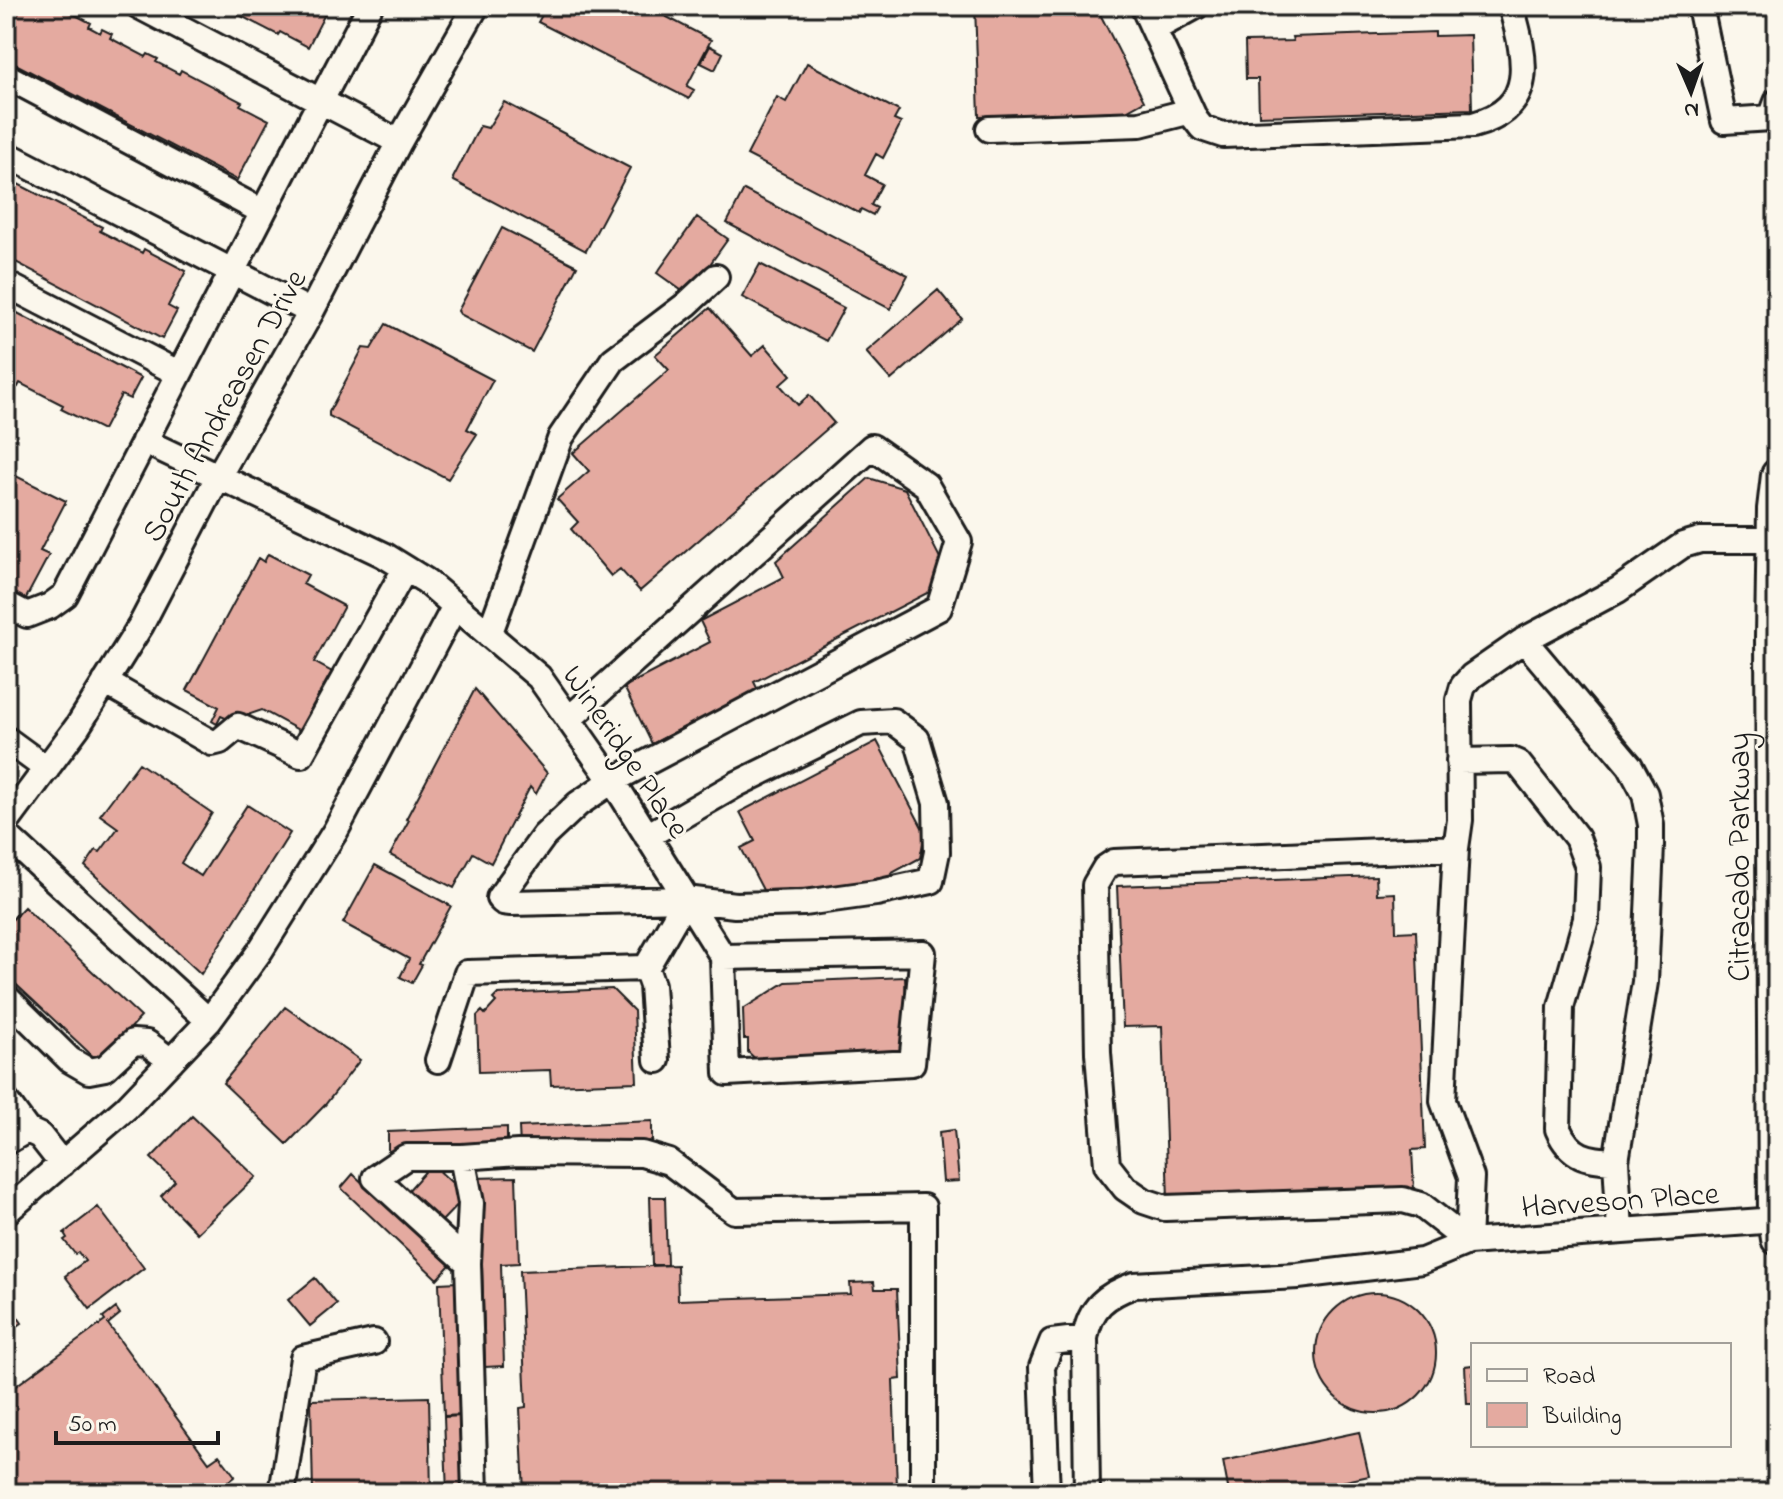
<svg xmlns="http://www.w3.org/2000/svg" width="1783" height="1499" font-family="'Indie Flower',sans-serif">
  <rect width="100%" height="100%" fill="#fbf7ec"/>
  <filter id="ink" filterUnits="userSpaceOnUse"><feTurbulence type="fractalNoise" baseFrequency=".0125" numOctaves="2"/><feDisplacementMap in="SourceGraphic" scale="16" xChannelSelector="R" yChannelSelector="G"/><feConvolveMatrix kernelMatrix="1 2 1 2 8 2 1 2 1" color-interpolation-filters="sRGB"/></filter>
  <g filter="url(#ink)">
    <path fill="#e4aaa0" stroke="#1c1c1c" stroke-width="2" d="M6,6H58L91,23L89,27L100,33L102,29L112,34L110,38L146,57L148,54L158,59L156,62L179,74L181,70L242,102L240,105L269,120L237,180L6,59Z
      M222,6H329L308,47L280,32L278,35Z
      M547,6H646L711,40L687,86L694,90L689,99L538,22Z
      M975,6H1093L1095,12L1098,10L1144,101L1126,111L979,116Z
      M1435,32V36L1470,35L1472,109L1259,116L1258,79H1246L1245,42L1293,41L1292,37Z
      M710,46L723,53L715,70L701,63Z
      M807,63L899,111L894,120L901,123L883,158L876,154L865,175L882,184L871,205L877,208L873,215L861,209L859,213L747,155L777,97L786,102Z
      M504,102L630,168L586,251L454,181L453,178L480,126L488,128Z
      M6,181L16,186L18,184L102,227L100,231L142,253L144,249L186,271L168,306L177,311L162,339L6,257Z
      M744,190L908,275L890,309L727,223Z
      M697,217L728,239L688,295L657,273Z
      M502,228L577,266L532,352L460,314L458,311Z
      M760,264L844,308L826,341L742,297Z
      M938,290L962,319L891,380L866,352Z
      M6,307L141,378L130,399L121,395L103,430L61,409L63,405L20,383L18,387L6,381Z
      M710,308L752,356L765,345L791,375L780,385L798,405L809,395L834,423L640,591L620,569L611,576L571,529L578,522L557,499L589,471L573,453L669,370L655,355Z
      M386,324L493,380L467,429L477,434L448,479L329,416V412L363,348L371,349Z
      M6,475L12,478L14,475L66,501L40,551L49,555L24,602L6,593Z
      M869,478L905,489L941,560L933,590L754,682L758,690L652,744L624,687L710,642L700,621L784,577L776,561Z
      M268,554L308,575L303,584L344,606L314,662L332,672L300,731L262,710L239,718L233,715L230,720L221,716L217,724L212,721L219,707L187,690L258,558L264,562Z
      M475,689L547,773L536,794L530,787L491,863L473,853L454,888L390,855L409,820L406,819Z
      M877,741L925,833L920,858L892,873L894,876L880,884L878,880L865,887L763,890L741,848L755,841L740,812Z
      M139,763L212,813L181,863L201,876L247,805L290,833L201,974L85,866L96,850L100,852L118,828L100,815Z
      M375,865L451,906L419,964L422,965L412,983L400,977L409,959L343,923Z
      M1376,876L1377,894L1395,893L1396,932L1416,931L1425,1149L1412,1150L1414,1189L1168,1199L1162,1026L1123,1027L1117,886Z
      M24,907L141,1017L99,1062L6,975V926Z
      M905,977L908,1049L900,1058L760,1063L748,1052V1039H744L743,1009L786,982Z
      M612,989L634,1011L637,1082L551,1085L550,1070L479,1072L477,1016L482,1011L485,1014L496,1002L493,999L498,994Z
      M285,1007L360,1060L325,1105L287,1144L223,1083Z
      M192,1116L256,1177L197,1233L161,1196L175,1181L151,1158Z
      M652,1121V1141L520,1146L519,1127Z
      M507,1127V1146L388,1151V1132Z
      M954,1130L959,1181L943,1182L939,1132Z
      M432,1164L466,1196L439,1224L406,1193Z
      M353,1174L450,1265L437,1279L341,1188Z
      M516,1177L519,1263L501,1264L504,1366L485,1367L482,1266L476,1267L472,1178Z
      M650,1197H665L667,1265H652Z
      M98,1207L144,1268L90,1309L65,1276L85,1261L78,1252L75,1254L64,1240L67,1238L64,1233Z
      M677,1265L678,1300L851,1294L850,1283L874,1282L875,1289H897L901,1379L893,1380L897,1487H909L910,1493H524L520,1408L526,1407L520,1271Z
      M315,1278L337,1304L310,1326L288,1300Z
      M458,1282L463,1415L444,1416L439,1283Z
      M1316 1353a60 60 0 1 1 120 0a60 60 0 1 1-120 0Z
      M6,1300L22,1323L6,1334Z
      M116,1308L120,1314L108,1324L209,1462L219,1455L235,1476L225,1484L231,1492L229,1493H6V1454L10,1451L6,1445V1393L105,1321L103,1318Z
      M1473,1365V1404H1467L1465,1366Z
      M429,1397L431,1493H313L311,1400Z
      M463,1416L466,1493H447L444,1417Z
      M1359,1432L1369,1476L1291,1493H1229L1223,1461Z"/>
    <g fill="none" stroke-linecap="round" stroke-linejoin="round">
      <g stroke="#1c1c1c" stroke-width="30">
        <path id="minor" d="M139,6L399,142
          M1143,6L1195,119L1202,128L1223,135L1473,125C1538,108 1526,59 1511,6
          M1700,6L1724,121L1771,118L1777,102
          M1156,28L1196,6
          M6,76L263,212L370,6
          M989,129L1140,124L1191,111
          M6,154L311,312
          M6,284L178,373
          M144,441L384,555L426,581L539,677L621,794L723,957L727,1073L912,1063L923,953L723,957
          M6,604L27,615L50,606L65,595L263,212
          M489,635L561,437L613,360L687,304L716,277
          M1524,640L1630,766L1645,794L1651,825V845L1645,982L1616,1161L1620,1231
          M105,682L212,743L220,741L238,726L301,755L405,569
          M569,719L872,447L926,485L959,542L939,608L612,781L578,804L544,836L499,898L503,902L511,903L686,899L735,905L804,903L876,893L931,881L937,852L936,803L917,739L893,721L861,723L737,784L647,836
          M6,739L47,769
          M1459,761L1511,760L1518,763L1577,838L1588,867L1586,919L1561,1007L1558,1129C1570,1157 1588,1160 1616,1161
          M6,823L78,726L141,625L218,477L311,312L399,142L476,6
          M6,835L209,1021
          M1456,848L1114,862L1105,868L1095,885L1098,1053L1107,1165L1125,1188L1144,1201L1165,1208L1403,1200L1421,1205L1468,1242
          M646,968L652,985L657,1060
          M6,997L70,1060L89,1071L105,1068L133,1042L147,1043L171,1061
          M438,1060L467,973L646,968L686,899
          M6,1101L27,1130
          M6,1142L27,1130L40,1136L62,1164
          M462,1157L518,1153L642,1154L669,1162L734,1211L923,1207V1493
          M6,1212L126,1108L209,1021L260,951L336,830L455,606
          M1468,1242L1471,1177L1443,1101L1456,848L1460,820L1459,700L1463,686L1472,676L1524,640L1618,590L1683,545L1700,540H1772
          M468,1263L471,1203L462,1157H406L375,1178L468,1263L475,1493
          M282,1493L303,1358L374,1342
          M1047,1493L1042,1367L1052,1342L1085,1338
          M1087,1493L1085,1338C1090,1307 1106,1295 1134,1285L1298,1276L1422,1261L1468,1242L1777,1220"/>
      </g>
      <g stroke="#1c1c1c" stroke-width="36">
        <path id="major" d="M1777,475L1773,509L1771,637L1774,1220L1777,1239"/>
      </g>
      <use href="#minor" stroke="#fbf7ec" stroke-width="24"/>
      <use href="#major" stroke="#fbf7ec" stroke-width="30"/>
    </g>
  </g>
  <g text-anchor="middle" stroke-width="6" stroke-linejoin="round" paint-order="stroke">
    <g font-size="32" fill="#1c1c1c" stroke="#fbf7ec">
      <text transform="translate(223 405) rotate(-61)" y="11">South Andreasen Drive</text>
      <text transform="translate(627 751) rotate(56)" y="11">Wineridge Place</text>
      <text transform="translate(1738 857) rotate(-90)" y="11">Citracado Parkway</text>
      <text transform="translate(1620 1199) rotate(-4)" y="11">Harveson Place</text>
    </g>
  </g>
  <rect width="1783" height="1499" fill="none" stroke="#fbf7ec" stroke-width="32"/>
  <rect x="16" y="16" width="1751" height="1467" fill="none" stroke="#1c1c1c" stroke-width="3" filter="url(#ink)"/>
  <rect x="1471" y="1343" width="260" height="104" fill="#fbf7ec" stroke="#a29f99" stroke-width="2"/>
  <rect x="1487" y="1369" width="40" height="12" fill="#fbf7ec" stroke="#a29f99" stroke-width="2"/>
  <text x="1543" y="1383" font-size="24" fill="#1c1c1c">Road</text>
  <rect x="1487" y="1403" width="40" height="24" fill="#e4aaa0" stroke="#a29f99" stroke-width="2"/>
  <text x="1543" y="1423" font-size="24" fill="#1c1c1c">Building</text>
  <g transform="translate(1691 92) rotate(178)" stroke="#fbf7ec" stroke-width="6" paint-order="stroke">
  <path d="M0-6L14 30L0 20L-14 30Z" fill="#1c1c1c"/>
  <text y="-12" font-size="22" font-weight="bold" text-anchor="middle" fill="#1c1c1c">N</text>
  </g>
  <path d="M56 1431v12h162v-12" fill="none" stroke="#1c1c1c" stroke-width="4"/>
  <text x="68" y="1431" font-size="24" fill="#1c1c1c" stroke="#fbf7ec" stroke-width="6" paint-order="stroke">50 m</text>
</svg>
